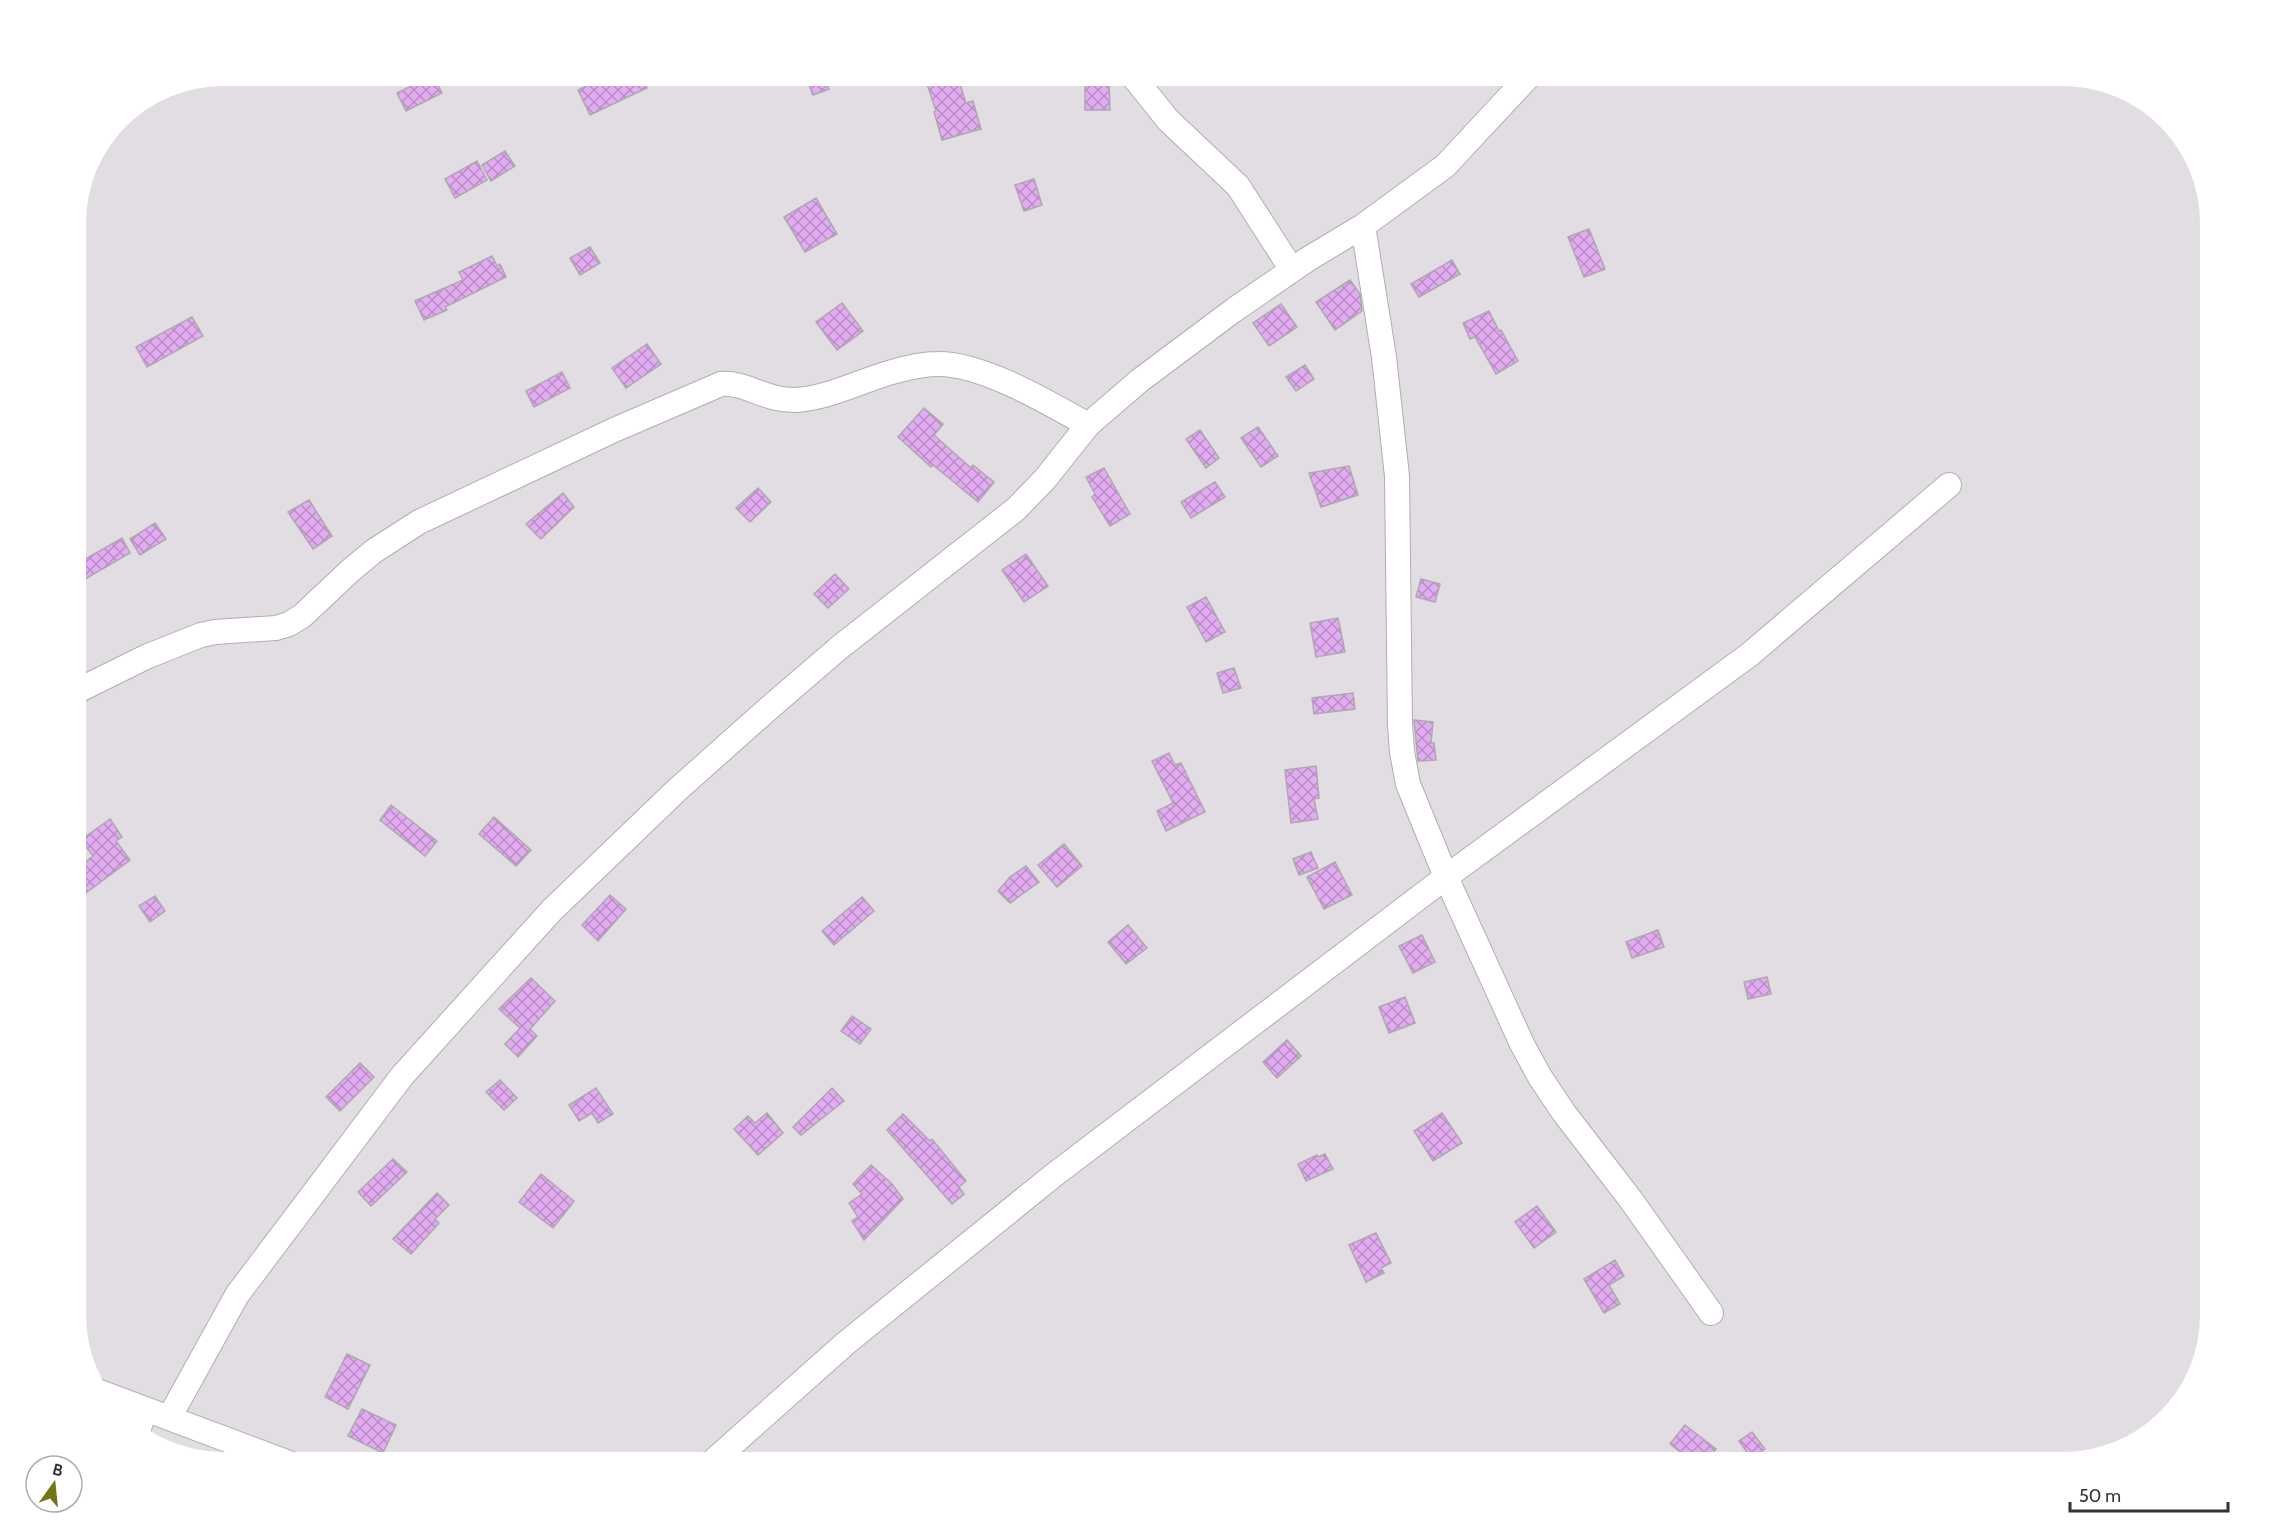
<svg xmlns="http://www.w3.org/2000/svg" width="2286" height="1538" font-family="Cabin,sans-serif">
  <defs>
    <pattern id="building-cross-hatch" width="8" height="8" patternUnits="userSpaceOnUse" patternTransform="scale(1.5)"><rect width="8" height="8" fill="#e3abf2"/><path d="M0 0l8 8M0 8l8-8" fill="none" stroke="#b98cc5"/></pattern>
  </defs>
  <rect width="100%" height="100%" fill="#e1dde2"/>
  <path fill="url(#building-cross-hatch)" stroke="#aca9ad" stroke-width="1.5" d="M433,75L442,93L406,111L397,93Z
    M609,75H641L647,88L590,115L578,90Z
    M805,75H824L829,89L813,95Z
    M924,75H957L966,103L973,101L981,129L942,140L934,112L936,111Z
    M1085,80H1109L1110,110H1085Z
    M505,151L515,166L491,181L482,165Z
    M477,161L487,180L455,198L445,179Z
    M1034,179L1042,205L1024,211L1015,185Z
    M816,198L837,234L805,252L784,217Z
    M1589,229L1605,269L1584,277L1568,237Z
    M590,247L600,263L580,275L570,258Z
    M492,256L497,266L500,264L506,277L445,307L447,310L424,320L415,301L463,280L459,272Z
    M1452,260L1460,274L1419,297L1411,284Z
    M1350,280L1360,294L1362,311L1335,330L1316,302Z
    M842,303L863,331L837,350L816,322Z
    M1281,304L1297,327L1269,346L1253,323Z
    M1489,311L1499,331L1501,330L1518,361L1496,374L1475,337L1470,339L1463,323Z
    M192,317L203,336L147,367L136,347Z
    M647,344L661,364L626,388L612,368Z
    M1305,365L1314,379L1296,391L1286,377Z
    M562,372L570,388L534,407L526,391Z
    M924,408L943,424L934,435L971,468L973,465L994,482L978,502L933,465L931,467L898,437Z
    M1258,427L1278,456L1261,467L1241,438Z
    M1200,430L1219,458L1206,468L1186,439Z
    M1349,466L1358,495L1321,507L1309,473Z
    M1104,468L1130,514L1110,526L1092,497L1095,494L1086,477Z
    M1215,482L1225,497L1191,518L1181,502Z
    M758,488L771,502L750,522L736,508Z
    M563,493L574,507L541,539L526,524Z
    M309,500L332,536L313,549L288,512Z
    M155,523L166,539L140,555L130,539Z
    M122,538L130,553L75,585V565Z
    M1026,554L1048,586L1024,602L1002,570Z
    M835,574L849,589L828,608L814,594Z
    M1421,579L1440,584L1435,602L1416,597Z
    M1206,597L1225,632L1206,642L1187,607Z
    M1338,618L1345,652L1316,657L1310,623Z
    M1234,668L1241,688L1223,693L1217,673Z
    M1353,693L1355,709L1314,714L1312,698Z
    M1414,720L1433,722L1431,743H1434L1436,760L1418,761Z
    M1169,753L1175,765L1181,763L1205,812L1166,831L1157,811L1173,803L1152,761Z
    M1316,766L1319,798L1314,799L1318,819L1291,823L1285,770Z
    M391,805L437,841L425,856L380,820Z
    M494,817L531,850L516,866L479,834Z
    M110,819L122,837L116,841L130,860L75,901V870L93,856L81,840Z
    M1064,844L1082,866L1057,887L1038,865Z
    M1311,852L1318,868L1299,875L1293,859Z
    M1335,862L1352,895L1324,909L1307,877Z
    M1026,866L1039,882L1010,903L998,891L1010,877Z
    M610,895L626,909L598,941L582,925Z
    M155,896L165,911L150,922L139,906Z
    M862,897L874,911L834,945L822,931Z
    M1128,925L1147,948L1126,964L1108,942Z
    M1658,930L1664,947L1632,958L1626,942Z
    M1422,935L1435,962L1413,973L1399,946Z
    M1767,977L1771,994L1748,999L1744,982Z
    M531,978L555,1001L530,1029L537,1036L518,1057L505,1044L520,1028L499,1009Z
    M1405,997L1415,1023L1389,1033L1379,1007Z
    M852,1016L871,1029L860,1044L841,1031Z
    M1287,1040L1301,1056L1277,1078L1263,1062Z
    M360,1063L374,1077L340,1111L326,1097Z
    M500,1080L517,1098L504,1110L486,1092Z
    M596,1088L613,1114L598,1123L592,1113L579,1121L569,1105Z
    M832,1088L844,1101L801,1135L793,1127Z
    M767,1113L783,1133L758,1155L734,1129L748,1116L755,1123Z
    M1442,1113L1462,1143L1433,1161L1414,1131Z
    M903,1114L930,1141L932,1139L966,1181L959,1187L964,1194L952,1204L887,1130Z
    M1325,1154L1333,1169L1306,1181L1298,1164L1317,1155L1318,1157Z
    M393,1159L407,1172L371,1206L358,1192Z
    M871,1165L892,1184L903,1199L864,1240L852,1221L858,1217L849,1203L862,1194L853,1184Z
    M541,1174L574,1201L553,1228L519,1202Z
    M437,1193L449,1205L435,1219L439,1223L411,1254L393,1239Z
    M1537,1206L1556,1232L1534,1248L1515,1222Z
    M1376,1233L1391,1263L1381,1268L1384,1273L1366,1282L1349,1245Z
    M1615,1260L1624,1276L1609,1285L1620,1304L1604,1313L1584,1279Z
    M347,1354L370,1365L348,1409L325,1397Z
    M362,1409L396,1425L383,1453L348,1436Z
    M1685,1425L1716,1449L1705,1463H1694L1670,1444Z
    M1752,1432L1765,1449L1751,1458L1739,1441Z"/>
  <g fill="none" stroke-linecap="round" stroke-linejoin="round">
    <g stroke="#b1aeb2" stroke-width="26">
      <path id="minor" d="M1132,75L1168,120L1238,186L1292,270
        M1363,226L1384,357L1397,476L1400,725L1402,752L1408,784L1446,877L1522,1044L1540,1077L1564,1113L1631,1200L1711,1313
        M75,692L148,656L201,635L215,632L276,628L289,624L302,616L351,570L374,551L419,522L614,430L721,384C746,382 766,401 796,400C829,398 860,381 892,372C906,368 922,364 937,364C982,363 1049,403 1088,425
        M97,1391L289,1463
        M169,1418L237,1295L402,1076L552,910L678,789L768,709L840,647L1016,509L1045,479L1088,425L1139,381L1234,310L1308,259L1363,226L1445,166L1530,75
        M137,1435L145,1409
        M711,1463L846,1343L1054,1175L1446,877L1749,655L1949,485"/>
    </g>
    <use href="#minor" stroke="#fff" stroke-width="24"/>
  </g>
  <path d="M0 0H2286V1538H0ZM223 86H2063A137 137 0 0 1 2200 223V1315A137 137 0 0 1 2063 1452H223A137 137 0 0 1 86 1315V223A137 137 0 0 1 223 86Z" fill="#fff" fill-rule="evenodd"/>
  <g transform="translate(54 1484) rotate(15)"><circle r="28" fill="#ffffff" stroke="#aeadae" stroke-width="1.5"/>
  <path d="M0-4.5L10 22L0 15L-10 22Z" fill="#747317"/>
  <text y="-9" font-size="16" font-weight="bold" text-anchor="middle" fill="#343334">B</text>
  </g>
  <path d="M2070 1502v9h158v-9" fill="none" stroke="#343334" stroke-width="3"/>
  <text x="2079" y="1502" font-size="18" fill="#343334" stroke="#ffffff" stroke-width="4.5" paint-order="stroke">50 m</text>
</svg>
